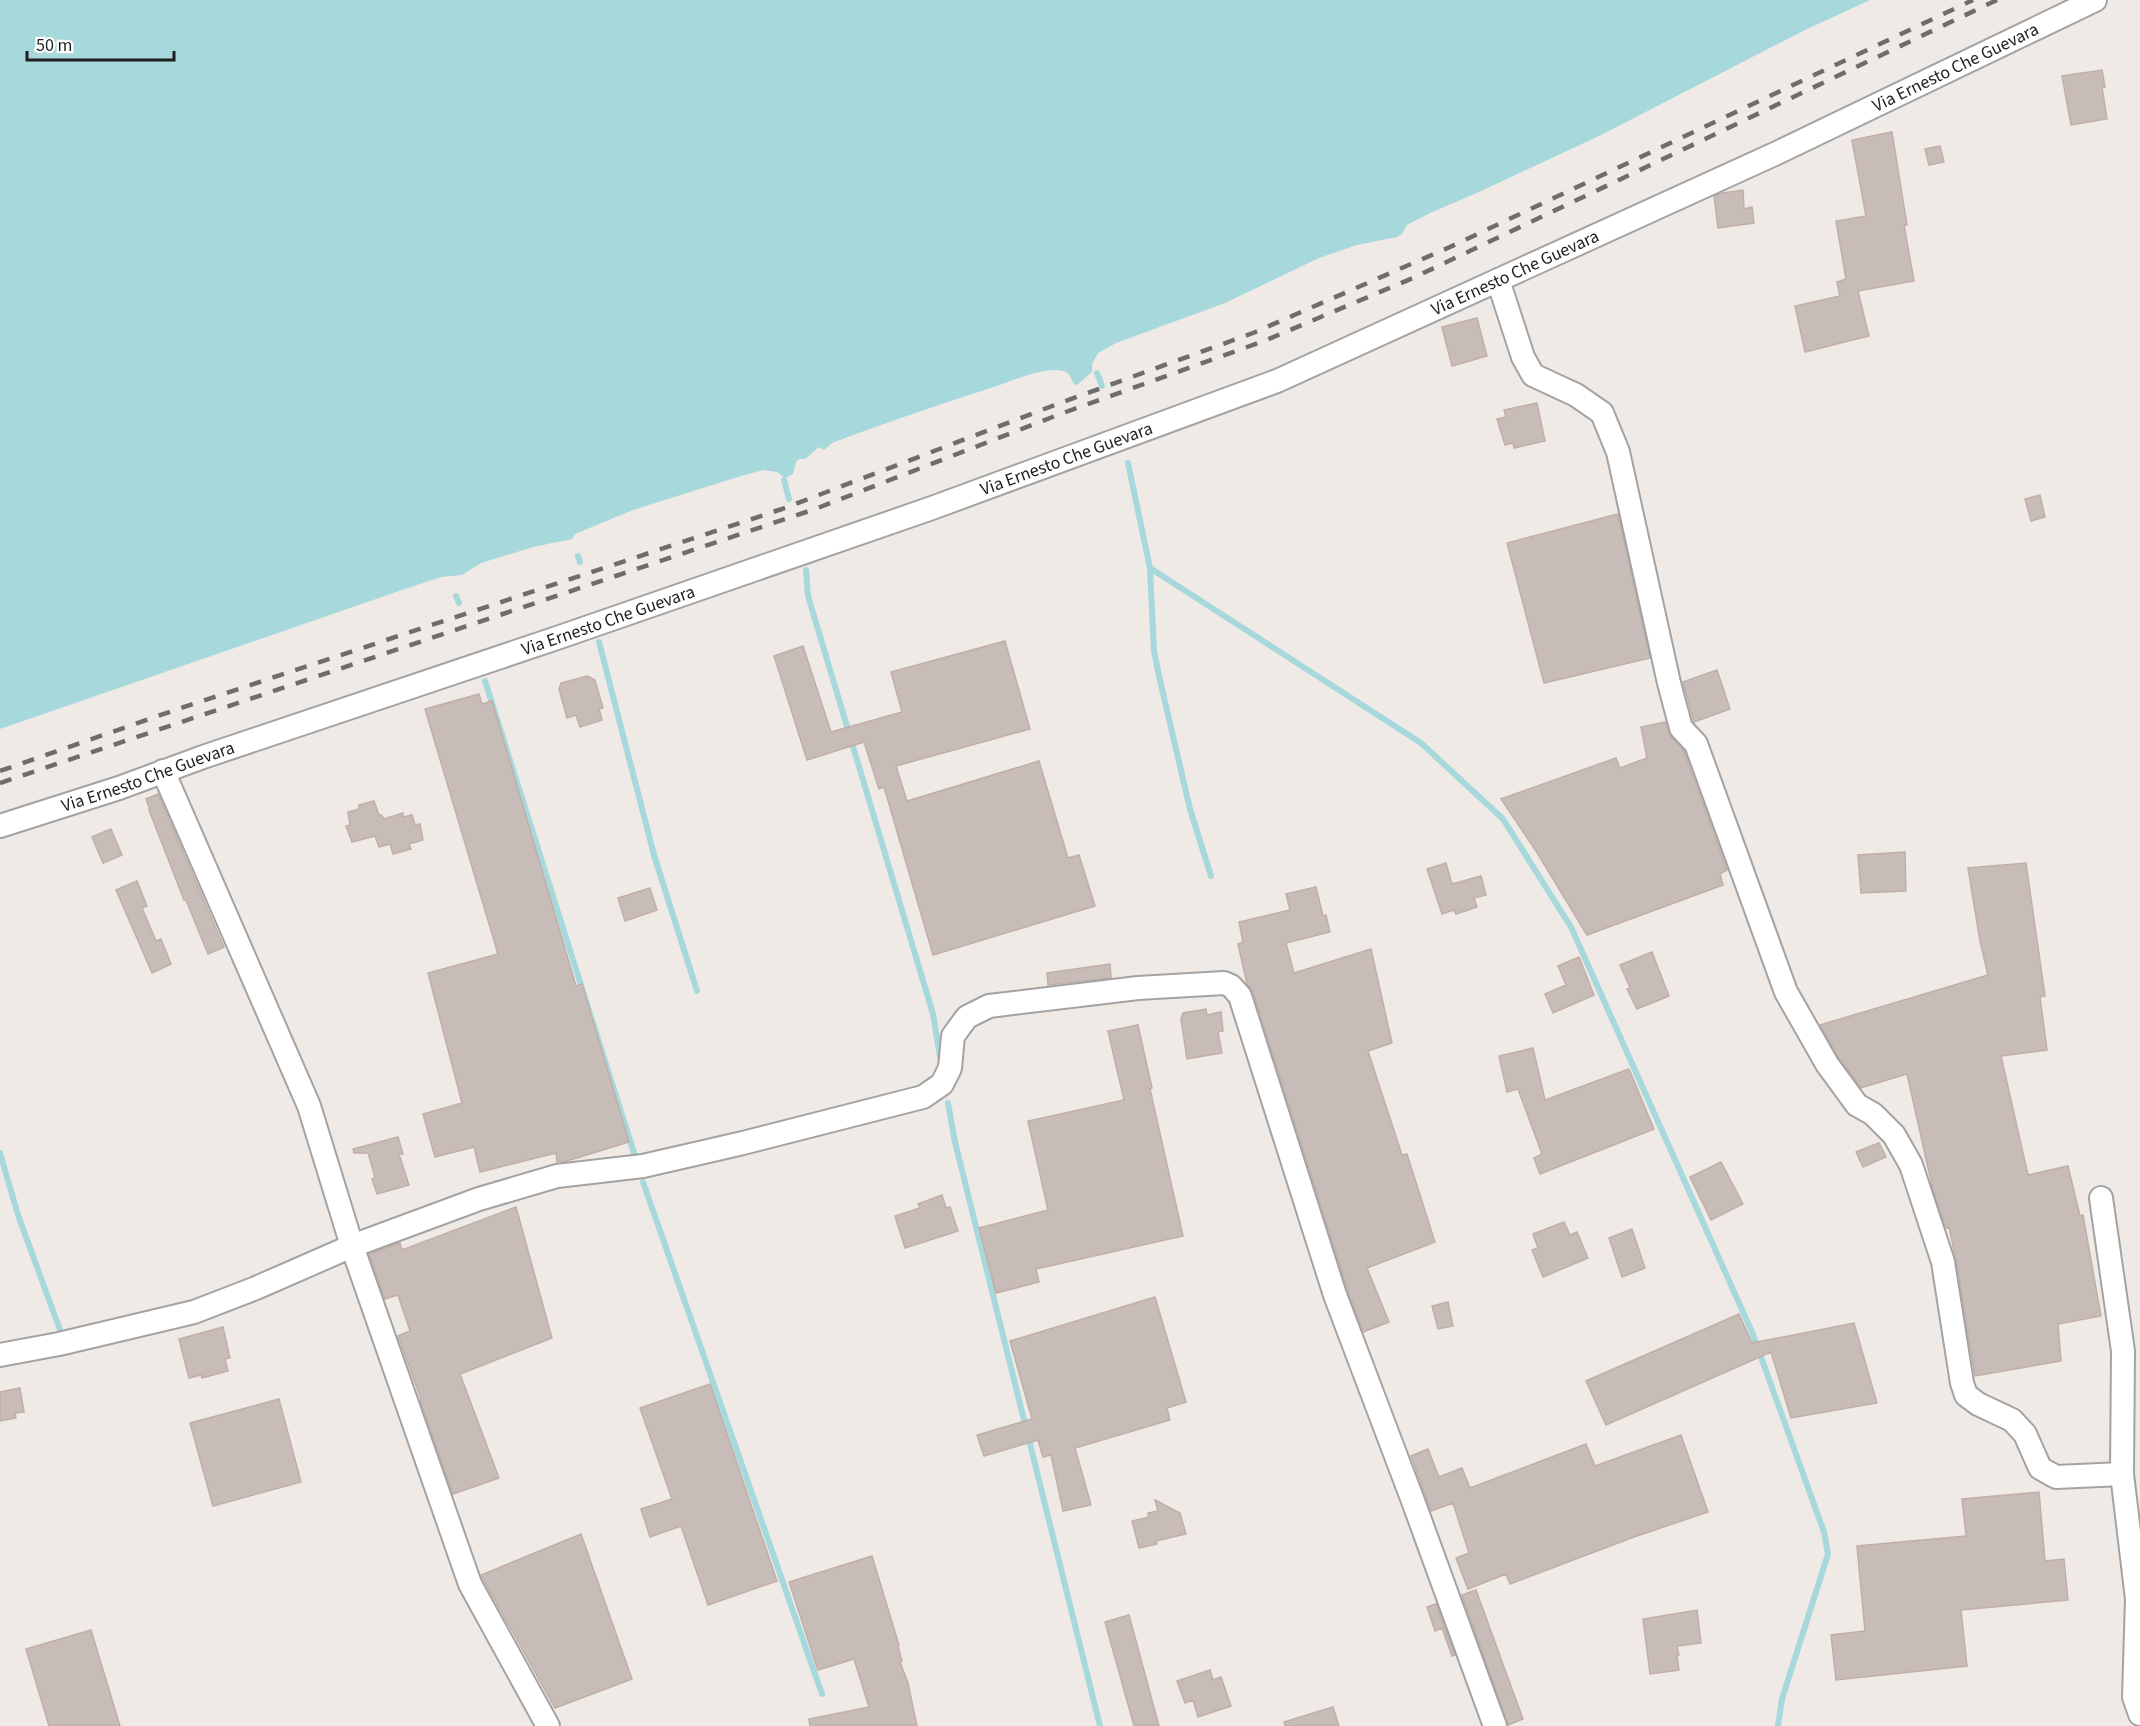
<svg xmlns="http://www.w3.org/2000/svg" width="2140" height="1726" font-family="'Source Sans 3',sans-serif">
  <rect width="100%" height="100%" fill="#efeae5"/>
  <path fill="#a6d8dc" d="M0,0H1870L1805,30L1601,135L1481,191L1428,214L1407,225L1402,234L1397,237L1357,245L1319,258L1225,303L1116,343L1098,353L1092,364V372L1077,385L1074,384C1071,378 1069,372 1063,371C1046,366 1014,380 997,386C941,404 887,422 832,443L824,450L819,447L805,459H799L796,462L793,474L785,478L777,472L763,470L741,476L633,510L575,534L572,539L533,547L481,563L462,575L441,577L399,591L0,729Z"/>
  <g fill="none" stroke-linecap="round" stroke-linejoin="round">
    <path stroke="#a6d8dc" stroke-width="6" d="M1097,373L1102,386
      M1128,463L1150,568L1154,651L1159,676L1190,809L1211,876
      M784,480L789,499
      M578,556L580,562
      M1150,568L1421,743L1503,819L1571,927L1752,1332L1824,1532L1828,1554L1782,1699L1778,1726
      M806,570L808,596L933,1014L940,1057
      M456,596L459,603
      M599,642L654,855L697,991
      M485,681L634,1153
      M948,1103L955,1142L1100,1726
      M0,1153L18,1215L60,1330
      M643,1182L822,1694"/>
  </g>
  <path fill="#c7bcb8" stroke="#c1afa7" stroke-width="1.5" d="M2102,70L2105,87H2102L2107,119L2071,125L2062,76Z
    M1892,132L1907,225H1904L1914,281L1858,291L1869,336L1805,352L1795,306L1840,296L1837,282L1846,279L1836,221L1866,216L1852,140Z
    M1940,146L1944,162L1929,165L1925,149Z
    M1743,190L1744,209L1752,207L1754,223L1718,228L1714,196L1722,193Z
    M1477,318L1487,356L1452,366L1442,327Z
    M1537,403L1545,441L1514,448L1513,443L1505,445L1497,419L1506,417L1504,410Z
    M2040,495L2045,517L2031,521L2025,499Z
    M1618,514L1650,658L1544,683L1507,543Z
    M1005,641L1030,729L896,766L907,801L1039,761L1068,858L1079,855L1095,906L933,955L884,787L879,789L864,742L807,760L774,656L803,646L831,732L902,712L891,672Z
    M1717,670L1730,709L1694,722L1683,682Z
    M587,676L595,680L603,708L599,709L602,720L580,727L576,715L567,718L559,689L561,683Z
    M479,694L482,704L492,701L576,986L582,984L629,1142L567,1161L557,1162L556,1153L480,1172L474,1147L435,1157L423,1114L462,1103L428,973L498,954L425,709Z
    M1665,722L1671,737L1684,751L1727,870L1720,874L1723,885L1587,935L1536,851L1501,799L1616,758L1620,768L1647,758L1641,727Z
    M158,794L224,947L208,954L186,900H184L149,810H150L146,799Z
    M374,801L379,815H381L384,819L403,813V817L412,815L415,825L420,824L423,840L409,844L411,849L393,854L390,844L379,847L375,836L352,842L346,826L350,825L348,812L359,809V805Z
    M111,829L122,855L103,863L92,837Z
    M1905,852L1906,891L1861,893L1858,855Z
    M1446,863L1452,884L1481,876L1486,895L1474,898L1477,907L1456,914L1454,910L1442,914L1427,869Z
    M2026,863L2045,996L2040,997L2047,1050L2001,1056L2028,1175L2068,1166L2080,1216L2083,1215L2101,1316L2058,1324L2061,1361L1975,1376L1956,1260L1949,1227L1946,1228L1933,1190L1907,1074L1861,1088L1838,1057L1820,1025L1988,975L1980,941L1968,868Z
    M137,881L147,906L142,908L156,941L161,939L171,964L152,973L116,890Z
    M1316,887L1323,916L1326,915L1330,932L1286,943L1294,973L1371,949L1392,1043L1368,1051L1402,1155L1407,1154L1435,1242L1367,1268L1389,1322L1363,1332L1348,1291L1253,992L1247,984L1238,944L1243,942L1239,922L1290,910L1286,894Z
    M650,888L657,910L625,921L618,898Z
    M1652,952L1669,996L1637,1009L1627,989L1630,988L1620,965Z
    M1579,957L1594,995L1553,1013L1545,994L1566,985L1558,966Z
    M1110,964L1111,978L1048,985L1047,973Z
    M1206,1009L1207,1015L1221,1012L1223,1031L1218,1032L1222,1053L1187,1059L1181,1019L1183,1013Z
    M1138,1025L1152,1088L1150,1089L1183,1236L1036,1269L1039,1282L996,1293L979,1228L1048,1210L1028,1121L1124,1100L1108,1031Z
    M1533,1048L1545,1100L1629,1069L1654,1129L1540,1174L1534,1158L1542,1154L1518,1089L1507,1092L1499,1056Z
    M398,1137L403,1154H399L409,1185L377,1194L372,1179L375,1177L368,1153H354L353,1149Z
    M1879,1143L1886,1157L1863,1167L1856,1152Z
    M1721,1162L1743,1204L1711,1220L1690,1177Z
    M942,1195L946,1208L950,1207L958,1231L905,1248L895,1216L920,1208L918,1204Z
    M516,1207L552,1338L460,1374L499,1478L453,1494L420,1400L421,1399L398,1336L410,1331L398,1295L385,1299L369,1254L400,1243L402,1250Z
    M1564,1222L1570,1235L1577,1232L1588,1258L1543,1277L1532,1250L1538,1248L1533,1234Z
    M1632,1229L1645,1268L1622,1277L1609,1238Z
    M1155,1297L1186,1402L1167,1408L1170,1420L1075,1448L1091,1505L1063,1511L1051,1455L1043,1457L1038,1440L984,1456L977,1435L1032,1419L1010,1341Z
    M1448,1302L1453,1326L1438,1329L1432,1306Z
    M1739,1314L1752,1343L1854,1323L1877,1403L1791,1418L1771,1352L1606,1425L1586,1381Z
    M223,1327L230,1358L225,1359L228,1371L202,1378L201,1375L189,1378L179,1339Z
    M710,1384L777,1581L708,1605L681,1526L650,1537L641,1509L672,1499L640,1408Z
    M20,1388L24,1412L15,1413L16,1418L0,1421V1392Z
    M279,1399L301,1482L213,1506L190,1423Z
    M1681,1435L1708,1512L1634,1537L1510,1584L1506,1574L1468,1589L1456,1558L1469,1553L1453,1503L1431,1511L1411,1456L1428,1449L1439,1477L1462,1468L1470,1488L1586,1444L1595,1466Z
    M2039,1492L2045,1561L2064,1559L2068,1600L1961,1610L1967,1666L1836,1680L1831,1635L1865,1631L1857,1546L1966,1536L1962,1499Z
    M1155,1500L1180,1513L1186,1534L1156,1541L1157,1544L1139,1548L1132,1521L1149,1517L1148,1513L1158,1511Z
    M581,1534L632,1679L555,1708L481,1575Z
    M872,1556L899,1645L898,1646L902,1661L900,1662L908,1683L917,1726H810L809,1719L869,1707L854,1659L818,1670L789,1582Z
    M1476,1590L1523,1719L1508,1725L1462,1595Z
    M1436,1604L1455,1655L1452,1656L1442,1628L1435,1631L1427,1607Z
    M1697,1610L1701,1643L1677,1646L1679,1655L1677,1656L1679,1670L1650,1674L1643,1619Z
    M1129,1615L1159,1726H1134L1105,1622Z
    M91,1630L120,1726H49L26,1649Z
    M1210,1670L1213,1680L1221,1677L1231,1706L1198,1717L1193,1700L1185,1703L1177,1681Z
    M1333,1707L1339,1726H1285L1284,1722Z"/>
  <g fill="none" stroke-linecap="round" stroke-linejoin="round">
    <g stroke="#a3a3a3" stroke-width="26">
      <g id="minor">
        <path d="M1498,280L1523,357L1533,375L1576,395L1602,413L1618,452L1669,683L1681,728L1696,744L1786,992L1827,1064L1857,1105L1873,1114L1894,1135L1911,1165L1943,1262L1962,1383L1966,1395L1978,1404L2012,1420L2025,1434L2040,1468L2056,1477L2122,1474"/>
        <path d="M163,771L309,1106L352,1246L470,1584L548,1726"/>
        <path id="s1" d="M0,826L119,788L203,757L557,638L932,508L1277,381L1779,152L2095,0"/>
        <path d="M2101,1198L2123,1351L2122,1474L2137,1599L2134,1697L2140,1714"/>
        <path d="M0,1355L59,1344L194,1312L256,1288L352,1246L479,1199L557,1176L643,1166L743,1143L923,1097L942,1084L950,1068L953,1036L967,1017L989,1006L1138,988L1224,983L1231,986L1240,996L1335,1295L1413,1501L1495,1726"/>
      </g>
    </g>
    <use href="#minor" stroke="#fff" stroke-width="22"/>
    <path stroke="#6d6d6d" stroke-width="4.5" stroke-dasharray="12 12" stroke-linecap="butt" d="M0,771L178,709L782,509L1060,403L1253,333L1450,247L1973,0
      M0,783L815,509L1063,413L1264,341L1413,278L1997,0"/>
  </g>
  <g text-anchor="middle" stroke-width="4.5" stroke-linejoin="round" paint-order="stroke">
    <g font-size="18" fill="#1f1f1f" stroke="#fff">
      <text dy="6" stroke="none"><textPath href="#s1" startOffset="2100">Via Ernesto Che Guevara</textPath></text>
      <text dy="6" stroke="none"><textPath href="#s1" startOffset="1614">Via Ernesto Che Guevara</textPath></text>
      <text dy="6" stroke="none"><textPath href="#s1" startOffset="1128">Via Ernesto Che Guevara</textPath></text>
      <text dy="6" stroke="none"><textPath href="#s1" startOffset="642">Via Ernesto Che Guevara</textPath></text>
      <text dy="6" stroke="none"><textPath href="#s1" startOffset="156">Via Ernesto Che Guevara</textPath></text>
    </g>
  </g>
  <path d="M27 51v9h147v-9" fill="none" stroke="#1f1f1f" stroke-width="3"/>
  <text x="36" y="51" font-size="18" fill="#1f1f1f" stroke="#ffffff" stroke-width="4.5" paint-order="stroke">50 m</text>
</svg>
